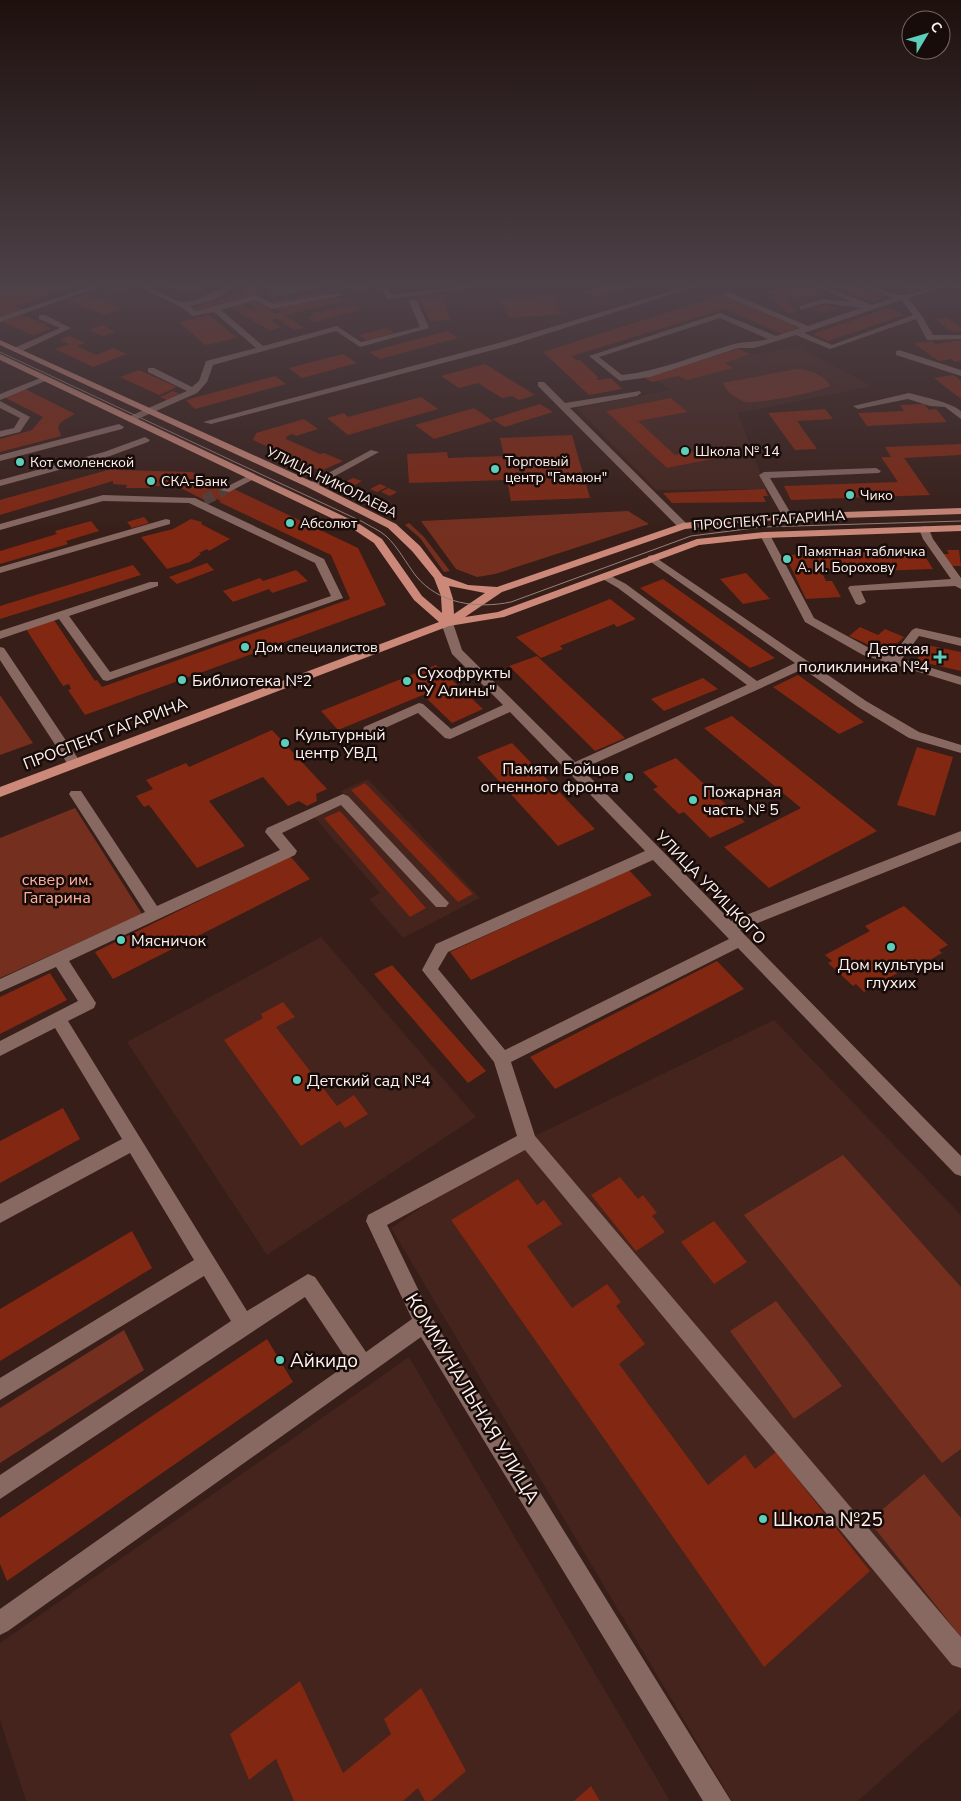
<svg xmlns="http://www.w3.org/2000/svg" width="961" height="1801" font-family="'Nunito Sans',sans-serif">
  <rect width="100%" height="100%" fill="#371e18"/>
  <path fill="#44241c" d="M799,347L871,386L738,413L766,489L656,490L577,408L670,390L657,381L652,382L644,378L738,348L750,354Z
    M368,779L480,898L403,938L369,899L380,893L314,817L350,800L341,791Z
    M321,937L476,1117L267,1255L127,1042Z
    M774,1020L961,1215V1709L858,1801H732L391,1228L506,1150Z
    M409,1357L670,1801H26L0,1720V1643Z"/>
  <path fill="#752f1f" d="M264,285H318L321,288L270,298Z
    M796,369C808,369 825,375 830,386C820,392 757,404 746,402C739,400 725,391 723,383Z
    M628,511L649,524L495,574L477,577L456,569L421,521Z
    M409,523L424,537L450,571L444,572L420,538L405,525Z
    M0,695L33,743L0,755Z
    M75,808L142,914L0,978V838Z
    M843,1155L961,1287V1449L942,1463L744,1215Z
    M776,1301L842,1386L794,1419L730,1331Z
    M124,1330L144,1370L0,1463V1408Z
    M924,1474L961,1518V1637L869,1521Z"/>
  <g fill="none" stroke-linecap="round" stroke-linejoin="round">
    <path fill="#2b776a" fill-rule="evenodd" d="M274,285H293L297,290L295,294C284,297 280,294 274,285Z"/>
  </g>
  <path fill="#822711" d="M0,285H77L15,306L23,309L0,317Z
    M176,285H194L206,288L191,294L170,287Z
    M246,285H257V294L199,311L194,307L245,292Z
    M345,285H366L368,290L357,291L356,288H346Z
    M606,285H638L596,297L583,291Z
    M828,285H854L886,297L872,302Z
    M913,285H932L911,292L902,288Z
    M116,287L126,290L119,293L108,289Z
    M813,287L822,295L775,299L766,291Z
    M329,290L335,294L274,305L271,302Z
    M85,294L89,296L122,309L104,315L68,300Z
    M722,295L798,328L782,334L725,309L572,356L576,360H580L599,378H596L598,380L611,378L622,389L589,395L543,352Z
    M551,296L562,314L510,318L499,300Z
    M333,297L340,298L345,301L285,315L304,328L294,330L277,318L270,320L281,327L270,331L229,306L240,303L249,309L255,307L247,302L256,299L276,314L281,312L277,309L286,306Z
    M441,298L451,320L430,321L420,299Z
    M785,299L799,312L788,313L774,300Z
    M827,304L837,309L823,313L813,309Z
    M356,305L363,309L314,322L307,317L314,315L311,313Z
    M888,308L904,315L828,341L812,334Z
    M20,315L47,324L44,325L51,329L33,335L2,322Z
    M209,315L237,338L205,345L179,322Z
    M948,318L961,328V331L952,332L935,319Z
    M102,325L115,332L103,336L89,330Z
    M387,328L395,333L366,340L359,335Z
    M447,331L458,338L380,359L369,352Z
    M69,336L85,343L77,346L97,355L113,348L127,354L93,367L55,349L69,344L60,340Z
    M961,340V361L955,362L951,359L939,361L913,343L931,341L936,344Z
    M738,349L750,354L725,363L733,368L687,380L678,376L652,382L645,378Z
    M343,354L357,363L302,378L289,368Z
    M485,364L535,395L519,400L512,396L502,398L478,383L459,388L441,376Z
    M139,370L177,387L159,395L120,377Z
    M954,375L961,381V399L934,378Z
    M275,376L286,384L195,409L186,400Z
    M25,389L75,414L61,422L58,427L61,436L0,452V439L32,430L43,417L4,397Z
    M173,391L180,394L167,400L160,397Z
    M421,397L438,409L348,435L327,418L344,413L348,417Z
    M671,398L687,412L638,421L675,455L716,447L727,456L667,468L606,411Z
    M540,404L553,412L505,427L492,419Z
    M924,404L929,410L936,409L947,422L867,426L858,413L904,411L900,405Z
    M474,408L493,421L434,439L415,425Z
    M825,409L833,419L797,421L817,449L795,450L768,413Z
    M304,419L318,429L296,436L293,434L287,436L286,439L320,454L324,453L343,461L321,471L253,440L256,433Z
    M572,435L590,498L511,501L507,480L409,483L407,454L447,452L448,458L504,456L500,438Z
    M961,444V455L904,458L930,495L791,500L784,486L898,482L881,457H891L885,447Z
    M115,468L120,470L192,472L220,485L218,487L226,491L234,489L358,548L386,605L85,715L68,690L71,689L69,684L63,686L26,629L54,620L95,681L97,680L102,687L350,599L331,555L219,502L221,501L214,498L208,502L169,482L167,486H151L150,488H126L127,485L113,484V481L0,515V500Z
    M353,478L362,481L355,485L347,481Z
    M380,484L387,487L377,492L370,489Z
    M388,488L397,492L390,496L381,492Z
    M765,489L768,496H763L766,502L672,503L663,493Z
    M144,517L149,523L132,528L127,522Z
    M191,519L202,522L201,524L230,539L209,551L207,549L199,553L201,554L190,562L167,569L141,537L173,529Z
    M91,521L99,531L66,541L68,544L0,564V551L57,534L55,531Z
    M921,550L933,569L822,573L826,581H832L841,597L806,599L785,555Z
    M947,550H959L961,566H949L942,554H949Z
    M207,563L214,570L177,584L169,577Z
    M133,565L141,575L0,619V606Z
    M296,570L308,581L272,593L269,589L233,602L223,591L260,578L263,581Z
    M746,573L770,599L743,604L720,579Z
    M663,579L775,658L750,668L640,588Z
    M610,599L636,619L617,627L614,624L560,646L563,649L541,658L516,637Z
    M860,627L878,635L885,629L904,637L887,653L849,636Z
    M922,644L961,652V671L917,661Z
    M537,656L625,738L595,751L509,666Z
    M436,665L483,709L452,723L423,695L338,730L321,711Z
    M798,675L864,722L839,734L773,687Z
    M703,678L718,689L664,711L651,699Z
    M732,716L877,831L769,888L724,847L801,808L704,728Z
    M272,730L327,789L316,794L317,801L307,806L299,801L288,806L263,777L209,801L245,846L197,868L149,805L144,807L136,796L153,789L146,780L186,763L189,767Z
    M512,743L595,829L558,846L477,757Z
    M917,747L953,757L935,816L897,805Z
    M676,758L745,822L710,838L684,812L679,814L653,789L658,787L643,772Z
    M365,783L473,894L458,902L351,790Z
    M340,811L426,908L410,917L324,818Z
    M290,856L310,879L113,979L95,952Z
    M629,870L652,895L471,980L450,952Z
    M904,906L948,945L939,950L942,953L913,970L910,966L864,992L856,984L853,986L828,963L832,961L825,955L870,931L865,926Z
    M717,961L744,989L555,1089L530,1057Z
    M392,965L486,1071L468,1083L374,974Z
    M50,973L67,1000L0,1034V997Z
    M283,1002L295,1017L276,1027L337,1106L354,1095L368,1114L345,1128L340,1121L301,1146L224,1040L263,1018L261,1014Z
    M63,1108L80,1139L0,1183V1141Z
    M620,1177L638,1199L643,1195L657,1213L652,1216L665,1232L636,1251L591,1195Z
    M518,1179L537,1205L544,1200L562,1224L527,1246L572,1308L607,1284L621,1302L616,1306L645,1344L619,1364L708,1485L745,1455L755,1469L776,1452L870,1571L764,1667L451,1220Z
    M714,1221L747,1262L714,1284L681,1242Z
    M132,1231L152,1268L0,1361V1309Z
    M267,1339L293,1382L7,1581L0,1564V1518Z
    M300,1681L343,1773L391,1734L384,1719L421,1688L466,1771L431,1801H425L418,1788L403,1801H294L276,1759L249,1780L230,1734Z
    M591,1786L600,1801H574Z"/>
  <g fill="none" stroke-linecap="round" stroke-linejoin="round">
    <path stroke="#553e38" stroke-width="11" stroke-dasharray="11 5.5" stroke-linecap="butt" d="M204,500L225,490"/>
    <path fill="#886962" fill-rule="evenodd" d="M95,285H105L0,322V317Z
      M135,285C154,283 171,303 186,302C205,300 221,283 238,285L213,300L190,306L197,311L256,295L273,304L340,293L344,295L272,309L255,300L221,310L263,346L337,326L361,342L420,327L409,301L413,299L417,301L429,328L360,347L336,331L213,365L207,382L197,393L131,422L128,421V417L187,391L148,372V368H154L192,387L199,381L206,361L256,348L214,312L193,316L181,307Z
      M380,285H386L392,295L473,285L483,286L390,299H387Z
      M691,285H701L508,346L211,424L203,422L502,342Z
      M813,285H822L872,305L893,298L862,285C876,285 886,294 899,295C911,296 934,285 949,285L908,298L922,316L933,335H961V339L927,340L916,319L830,349L796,335L754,348H738L650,377L620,381L589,356L720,313L776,336L800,328L725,296V292H728L808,326L861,308L825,303L800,310V306L824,299L852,302ZM901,300L913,315L832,345L804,333ZM720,318L768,339C754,343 745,341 734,344C696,355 661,371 622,375L599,357Z
      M952,285H961V290Z
      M39,315H45L71,328L20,352H14V348L60,328L39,319Z
      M899,350L961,370V376L896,355V351Z
      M43,377L50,379L0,400V394Z
      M538,382H544L565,403L640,391L641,393L637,396L570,408L687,524V528H679L538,386Z
      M909,393C926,398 948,401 961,411V419L945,407L930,406L908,399L858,409L853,406Z
      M0,401L30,417L20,432L0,437V431L14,428L20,418L0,408Z
      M119,424L124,427L122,429L0,461V455Z
      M145,437L150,440L148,442L110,456L0,486V480L104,452Z
      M371,450L379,452L315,487L306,485Z
      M876,468L881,471L879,473L770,478L793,517L788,520L783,517L759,475L764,472Z
      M250,475L258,477L229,492L220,490Z
      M103,495L195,498L324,559L343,598L107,681L103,680L59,619L0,639V631L150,582H158V586L69,616L110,672L331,596L315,563L189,503L103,501L0,530V524Z
      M166,519L170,520V524L0,573V567Z
      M924,526L928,527L933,539L961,578V589L955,586L861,591L866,602L860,605L856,604L848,588L850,586L951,579L923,539L919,529Z
      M765,532L770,535L814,618L871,649L892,656L912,630L916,628L961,638V646L919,636L902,659L961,677V685L863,655L805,622L760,535Z
      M652,555L866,701L919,732L961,745V753L909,738L858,707L803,669L582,769L731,921L961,831V842L740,930L961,1156V1176L955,1174L738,948L511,1062L535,1136L961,1637V1668L952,1665L525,1150L387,1225L431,1316L731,1801H703L421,1337L8,1631L0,1635V1609L349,1363L305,1297L0,1499V1475L231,1321L204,1276L0,1400V1378L194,1260L130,1153L0,1223V1204L122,1139L55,1028L0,1056V1041L78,1001L56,967L0,992V979L145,912L69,794L71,791H81L157,906L280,850L265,832L267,828L343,794L348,796L449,903L446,907H436L341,805L282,833L297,851L295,855L69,961L96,1003L94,1008L68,1021L247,1311L308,1274L315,1277L366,1352L412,1319L366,1221L368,1215L517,1136L494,1062L422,970L436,944L645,851L510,712L450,739L445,738L418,713L374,733L369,734L363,730L364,727L419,703L423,704L451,729L503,705L452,654L441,623L447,620L453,623L462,650L575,762L747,685L618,588L601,578L599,576L605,573L626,584L757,681L795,663L648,560V556ZM653,860L729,939L505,1050L438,969L448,952Z
      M0,647L4,648L81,763L79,766H69L0,660Z"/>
    <path fill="#cc8979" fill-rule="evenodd" d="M0,340L315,483L396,524L420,546L443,576L468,585L497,587L683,523L756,515L961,508V514L756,521L685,529L502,592L465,617L498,612L697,539L765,532L961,525V531L765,538L699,545L504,617L449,626L0,797V787L439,622L414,600L374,543L350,527L0,360V354L358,523L382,539L422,596L442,613L441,596L434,578L412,551L388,528L307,487L0,345ZM449,586L485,593L454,614L453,599Z"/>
    <path stroke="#95817c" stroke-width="1" d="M0,352L363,522C371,527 379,530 386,536C398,547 406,563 416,576C439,604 477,609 511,602L691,536L762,527L961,521"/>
  </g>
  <linearGradient id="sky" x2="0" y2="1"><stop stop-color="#1e100d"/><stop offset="0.53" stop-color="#4d4148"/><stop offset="1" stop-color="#4d4148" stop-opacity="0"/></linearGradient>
  <rect width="961" height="537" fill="url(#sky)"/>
  <g fill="#5cceba" stroke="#170c09" stroke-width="2">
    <circle cx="685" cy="451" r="5"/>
    <circle cx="20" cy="462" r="5"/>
    <circle cx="495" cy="469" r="5"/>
    <circle cx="151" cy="481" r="5"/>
    <circle cx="850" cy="495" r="5"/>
    <circle cx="290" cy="523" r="5"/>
    <circle cx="787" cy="559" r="5"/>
    <circle cx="245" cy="647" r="5"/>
    <path d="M937.5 649.5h5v5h5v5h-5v5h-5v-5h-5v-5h5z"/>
    <circle cx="182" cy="680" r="5"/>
    <circle cx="407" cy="681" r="5"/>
    <circle cx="285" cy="743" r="5"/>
    <circle cx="629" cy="777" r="5"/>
    <circle cx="693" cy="800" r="5"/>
    <circle cx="121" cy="940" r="5"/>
    <circle cx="891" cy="947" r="5"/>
    <circle cx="297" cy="1080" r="5"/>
    <circle cx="280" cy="1360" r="5"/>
    <circle cx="763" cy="1519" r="5"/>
  </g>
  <g text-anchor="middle" stroke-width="5" stroke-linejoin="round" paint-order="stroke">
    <g font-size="14" fill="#fff1ed" stroke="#170c09" text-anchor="start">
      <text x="695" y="456">Школа № 14</text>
      <text x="505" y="466">Торговый<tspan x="505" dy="16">центр "Гамаюн"</tspan></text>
      <text x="30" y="467">Кот смоленской</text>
      <text x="161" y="486">СКА-Банк</text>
      <text x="860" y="500">Чико</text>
      <text x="300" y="528">Абсолют</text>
      <text x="797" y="556">Памятная табличка<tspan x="797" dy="16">А. И. Борохову</tspan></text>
      <text x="255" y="652">Дом специалистов</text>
    </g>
    <g font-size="14" fill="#fff1ed" stroke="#170c09">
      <text transform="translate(332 482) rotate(26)" y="5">УЛИЦА НИКОЛАЕВА</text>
      <text transform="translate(769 520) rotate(-4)" y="5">ПРОСПЕКТ ГАГАРИНА</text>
    </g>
    <g font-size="16" fill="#fff1ed" stroke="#170c09" text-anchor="start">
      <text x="929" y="654" text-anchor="end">Детская<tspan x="929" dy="18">поликлиника №4</tspan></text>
      <text x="417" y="678">Сухофрукты<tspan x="417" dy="18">"У Алины"</tspan></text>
      <text x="192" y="686">Библиотека №2</text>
      <text x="295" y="740">Культурный<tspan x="295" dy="18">центр УВД</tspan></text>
      <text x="619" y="774" text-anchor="end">Памяти Бойцов<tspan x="619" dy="18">огненного фронта</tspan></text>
      <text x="703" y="797">Пожарная<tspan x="703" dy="18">часть № 5</tspan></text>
      <text x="131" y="946">Мясничок</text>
      <text x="891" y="970" text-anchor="middle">Дом культуры<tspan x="891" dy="18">глухих</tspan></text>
      <text x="307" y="1086">Детский сад №4</text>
    </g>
    <g font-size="16" fill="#fff1ed" stroke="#170c09">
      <text transform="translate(105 733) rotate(-21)" y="6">ПРОСПЕКТ ГАГАРИНА</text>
      <text transform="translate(711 887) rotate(46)" y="6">УЛИЦА УРИЦКОГО</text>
    </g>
    <g font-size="16" fill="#ffb19e" stroke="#170c09">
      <text x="57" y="885">сквер им.<tspan x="57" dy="18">Гагарина</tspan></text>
    </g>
    <g font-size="19" fill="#fff1ed" stroke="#170c09" text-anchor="start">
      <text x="290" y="1367">Айкидо</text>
      <text x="773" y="1526">Школа №25</text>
    </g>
    <g font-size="19" fill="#fff1ed" stroke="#170c09">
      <text transform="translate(473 1398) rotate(59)" y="7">КОММУНАЛЬНАЯ УЛИЦА</text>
    </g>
  </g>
  <g transform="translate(926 35) rotate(52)"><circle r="24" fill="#170c09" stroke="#746864"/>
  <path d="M0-4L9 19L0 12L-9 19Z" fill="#5cceba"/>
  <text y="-8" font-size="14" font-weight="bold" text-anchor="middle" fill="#fff1ed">С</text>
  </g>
</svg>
